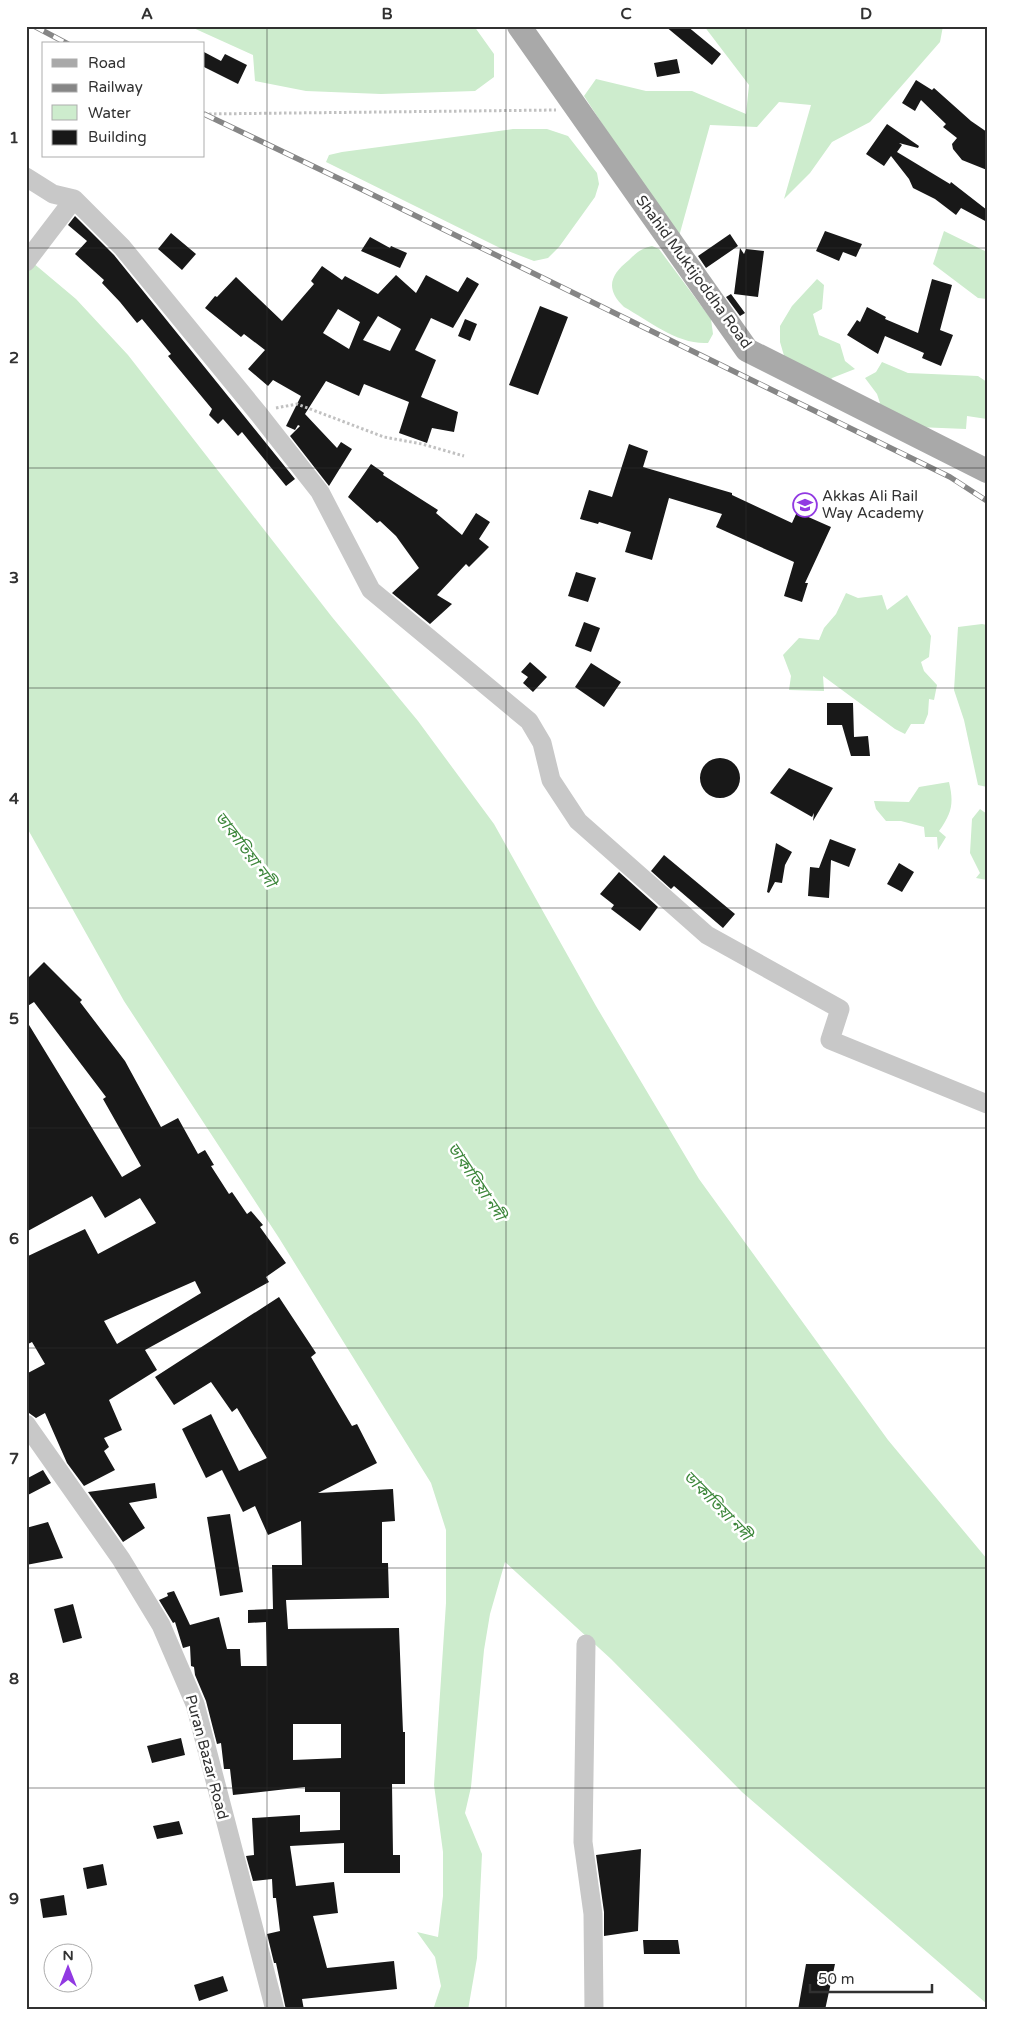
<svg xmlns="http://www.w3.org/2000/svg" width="1013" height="2036" font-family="'Varela Round','Noto Sans Bengali',sans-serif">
  <rect width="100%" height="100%" fill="#fff"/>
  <path fill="#cdeccd" d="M189,26H474L494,54V77L475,91L381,94L306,91L255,81L253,55Z
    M704,26H943L940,42L870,122L832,142L810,173L784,199L811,105L779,102L757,127L710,125L678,240L584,96L596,79L646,91H692L746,114L749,85Z
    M513,129H547L568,136L597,173L599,184L595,197L559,247L548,258L534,261L500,248L326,162L329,155L342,152Z
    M944,231L987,252V299L978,298L933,264Z
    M652,246L659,249L711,319L713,334L708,343C678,345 649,321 624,307C605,289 610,275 629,260C636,253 642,248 652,246Z
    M26,257L76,299L128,355L332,617L418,721L494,824L596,1006L699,1179L888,1440L987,1559V2004L742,1792L611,1659L505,1562L490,1614L484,1650L471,1787L465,1813L482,1854L477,1958L468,2010H433L441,1986L435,1957L417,1932L438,1937L443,1896V1852L434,1785L446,1603V1530L431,1483L279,1238L124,1001L26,826Z
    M817,279L824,285L822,309L813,314L819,335L840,344L845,361L855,369L832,378L823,395L785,359L780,342V326L792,306Z
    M882,362L908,373L978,376L987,382V419L967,416L966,429L893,426L868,416L880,403L877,394L865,378L876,372Z
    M846,593L858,598L882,595L887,610L907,595L931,636L929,657L921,662L924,671L937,685L934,700L929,699L928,714L924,724H911L905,734L895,729L823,676L824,691L789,690L791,676L783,655L799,638L819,640L824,628L836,614Z
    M982,624L987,625V787L978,785L964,720L954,690L958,627Z
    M949,782C954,803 952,813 939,831L946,837L938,850L937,837H925L924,827L901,821H886L876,809L874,801L909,802L919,787Z
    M980,809L987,814V880L976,878L980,873L970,853L972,819Z"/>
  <path fill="#181818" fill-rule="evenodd" d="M665,26H687L721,54L712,65Z
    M204,52L221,61L225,54L247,65L238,84L204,67Z
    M677,59L680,73L657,77L654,63Z
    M916,80L932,90L934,88L971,121L987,132V170L962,160L953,149L952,144L957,138L943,127L946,124L921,100L915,111L902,103Z
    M887,124L919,146L918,148L899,143L902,145L897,152L950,184L951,182L987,210V222L961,208L956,215L935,199L913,188L909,179L891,156L884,166L866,154Z
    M75,216L114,255L295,479L286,486L242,432L238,436L223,419L218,424L209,415L212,409L168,356L171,354L142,319L137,323L120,302L102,283L104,280L75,254L87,241L68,225Z
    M825,231L862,244L856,257L843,252L839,261L816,251Z
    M171,233L196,254L182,270L158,249Z
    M730,234L738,246L706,268L698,256Z
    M370,237L390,248L391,246L407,253L400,268L361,251Z
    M740,248L744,254L746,249L764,251L758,297L734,294Z
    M322,266L342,280L345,276L378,294L396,275L416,293L426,275L458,292L467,277L479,284L453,328L431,318L415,350L436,360L421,397L458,412L454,432L432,428L427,443L399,433L409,402L364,384L359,396L326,381L305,414L337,448L341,442L352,449L329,486L290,436L300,426L298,425L295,430L286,426L301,396L273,380L268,386L248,369L265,350L244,334L241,337L205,308L215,296L217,297L236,277L282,321L314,284L311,281ZM338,309L360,322L349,349L323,333ZM378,316L401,329L390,351L363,340Z
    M932,279L952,285L940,330L953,335L941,366L922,358L924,353L885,336L878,354L847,335L857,320L860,322L867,307L886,317L885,319L918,333Z
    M731,294L745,313L740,316L726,297Z
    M540,306L568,317L538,395L509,385Z
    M465,319L477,324L470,341L458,336Z
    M629,444L648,451L643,467L732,493V495L792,523L797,512L831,527L805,583H808L802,602L784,596L794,562L716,527L722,514L669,498L652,560L625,552L631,532L599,522L598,524L580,519L589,490L612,497Z
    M371,464L384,473L383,475L438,510L436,513L462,535L476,513L490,522L479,539L489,547L469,567L466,564L437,595L452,604L430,624L392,593L419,568L396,536L380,521L377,523L348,497Z
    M576,572L596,578L588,602L568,596Z
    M584,622L600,628L591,652L575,646Z
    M530,662L547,677L533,692L523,683L528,677L521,672Z
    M591,663L621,682L604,707L575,687Z
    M827,703H853L854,737L868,736L870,756H851L842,725H827Z
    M700 778a20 20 0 1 1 40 0a20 20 0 1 1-40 0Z
    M789,768L833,788L813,821L814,813L812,817L770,793Z
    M830,839L856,849L849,867L831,860L829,898L808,896L810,867L819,868Z
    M776,843L792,852L785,865L782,883L775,882L769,893L767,892Z
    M664,855L735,914L723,928L674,886L671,889L651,871Z
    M899,863L914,872L902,892L887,884Z
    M619,872L658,907L640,931L611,909L614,905L600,894Z
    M44,962L82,1000L80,1002L125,1061L161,1127L178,1118L198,1154L205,1150L214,1165L211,1166L229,1194L232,1192L247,1214L251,1211L263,1225L260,1227L286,1263L266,1277L269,1282L145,1350L157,1370L109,1400L122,1430L104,1438L109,1447L104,1451L115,1470L84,1486L67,1463L45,1413L36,1418L29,1413L26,1409V1374L45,1364L32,1342L26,1345V1257L85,1229L98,1254L156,1223L140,1198L105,1218L92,1196L26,1232V1020L122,1177L141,1166L103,1099L106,1097L34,1002L26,1007V980ZM195,1281L201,1293L117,1344L104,1321Z
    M279,1297L316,1353L311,1357L352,1426L357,1424L377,1463L318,1493L393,1489L395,1521L382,1522V1563H388L389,1598L286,1600L288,1629L399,1628L403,1732H405V1784H392L393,1855H400V1873H344V1843L290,1846L296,1886L334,1882L338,1913L313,1916L327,1968L394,1961L397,1989L302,1999L304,2010H286L276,1963H274L267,1934L280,1931L276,1898H273L272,1879L253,1881L246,1856L254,1855L252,1818L300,1815V1832L340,1830V1792H305V1787L233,1795L230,1769H224L221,1743L217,1744L206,1701L195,1675L194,1667L191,1666L190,1646L183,1648L175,1622L173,1623L159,1600L168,1596L167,1593L174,1591L190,1625L219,1617L227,1649H240L241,1666H267L266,1622L248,1623V1610L273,1609L272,1565H302L301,1521L268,1535L255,1506L243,1512L222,1470L206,1478L182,1429L211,1414L239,1471L267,1458L237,1408L232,1412L211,1382L174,1405L155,1377ZM293,1724H341V1758L293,1760Z
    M43,1470L51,1483L26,1496V1479Z
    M155,1483L157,1498L129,1503L145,1528L123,1542L88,1492Z
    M230,1514L243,1592L220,1596L207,1517Z
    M48,1522L63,1558L26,1565V1528Z
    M73,1604L82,1638L63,1643L54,1609Z
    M181,1738L185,1755L152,1763L147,1746Z
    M179,1821L183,1834L157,1839L153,1826Z
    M641,1849L638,1931L604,1936V1912L596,1855Z
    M103,1864L107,1885L87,1889L83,1868Z
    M64,1895L67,1915L43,1918L40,1899Z
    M643,1940H678L680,1954H644Z
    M806,1964H835L825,2010H798Z
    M223,1976L228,1991L199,2001L194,1985Z"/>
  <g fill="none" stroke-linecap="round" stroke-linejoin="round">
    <path stroke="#c1c1c1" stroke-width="3" stroke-dasharray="2.5 2.5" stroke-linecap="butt" d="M204,114L556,110
      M276,408L297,404L384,437L422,444L464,456"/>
    <path stroke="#c8c8c8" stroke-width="19" d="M26,177L53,194L74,199L122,247L258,413L320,492L371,590L529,721L542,743L551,780L578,821L707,935L840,1009L830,1040L987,1104
      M26,262L74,199
      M26,1424L121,1559L161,1625L195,1704L275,2010
      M586,1644L583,1842L593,1914L594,2010"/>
    <path stroke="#a9a9a9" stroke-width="24" d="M519,26L747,350L987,471"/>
    <g stroke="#868686" stroke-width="5.5">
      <path id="rail" d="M34,26L68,44
        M204,114L365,191L950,477L987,501"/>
    </g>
    <use href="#rail" stroke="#fff" stroke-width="4" stroke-dasharray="11" stroke-linecap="butt"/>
  </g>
  <path fill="none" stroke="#313131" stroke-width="1" stroke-opacity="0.55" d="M267,26V2010M506,26V2010M746,26V2010M26,248H987M26,468H987M26,688H987M26,908H987M26,1128H987M26,1348H987M26,1568H987M26,1788H987"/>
  <defs>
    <g id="school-ring" transform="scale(1.25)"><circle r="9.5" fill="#fff" stroke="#9139e2" stroke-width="1.5"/><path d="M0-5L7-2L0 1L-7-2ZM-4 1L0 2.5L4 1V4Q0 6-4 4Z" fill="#9139e2"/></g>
  </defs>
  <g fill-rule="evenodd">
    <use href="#school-ring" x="805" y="505"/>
  </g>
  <g text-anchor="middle" stroke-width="5" stroke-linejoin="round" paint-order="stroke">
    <g font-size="15" fill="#313131" stroke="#fff">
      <text transform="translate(694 272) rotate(54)" y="5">Shahid Muktijoddha Road</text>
      <text transform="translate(207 1757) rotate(75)" y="5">Puran Bazar Road</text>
    </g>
    <g font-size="15" fill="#313131" stroke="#fff" text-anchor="start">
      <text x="822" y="501">Akkas Ali Rail<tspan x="822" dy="17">Way Academy</tspan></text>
    </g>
    <g font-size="16" font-style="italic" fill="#3c863a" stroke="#fff">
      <text transform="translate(246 849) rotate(53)" y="6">ডাকাতিয়া নদী</text>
      <text transform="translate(477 1181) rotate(56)" y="6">ডাকাতিয়া নদী</text>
      <text transform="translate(718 1505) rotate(46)" y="6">ডাকাতিয়া নদী</text>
    </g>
  </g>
  <rect width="1013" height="2036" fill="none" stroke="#ffffff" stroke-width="55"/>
  <rect x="42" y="42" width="162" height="115" fill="#ffffff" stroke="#adadad"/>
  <rect x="52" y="59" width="25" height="8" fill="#a9a9a9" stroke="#adadad"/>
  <text x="88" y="68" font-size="15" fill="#313131">Road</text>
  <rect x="52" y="84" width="25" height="8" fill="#868686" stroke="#adadad"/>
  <text x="88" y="92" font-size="15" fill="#313131">Railway</text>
  <rect x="52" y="105" width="25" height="15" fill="#cdeccd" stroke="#adadad"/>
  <text x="88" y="118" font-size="15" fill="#313131">Water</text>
  <rect x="52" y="130" width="25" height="15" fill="#181818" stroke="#adadad"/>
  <text x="88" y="142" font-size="15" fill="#313131">Building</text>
  <g transform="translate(68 1968)"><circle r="24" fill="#ffffff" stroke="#adadad"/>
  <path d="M0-4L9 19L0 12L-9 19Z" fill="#9139e2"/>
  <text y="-8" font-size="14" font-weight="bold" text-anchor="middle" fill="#313131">N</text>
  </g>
  <path d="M810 1984v8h122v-8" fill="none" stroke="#313131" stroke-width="2.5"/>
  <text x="818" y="1984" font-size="15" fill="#313131" stroke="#ffffff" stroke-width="4" paint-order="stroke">50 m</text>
  <rect x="28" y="28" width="958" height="1980" fill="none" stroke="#313131" stroke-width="2"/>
  <g font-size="16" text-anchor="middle" font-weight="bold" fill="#313131">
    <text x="147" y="19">A</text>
    <text x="387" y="19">B</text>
    <text x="626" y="19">C</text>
    <text x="866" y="19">D</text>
    <text x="14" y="143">1</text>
    <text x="14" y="363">2</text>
    <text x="14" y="583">3</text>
    <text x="14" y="804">4</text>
    <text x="14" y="1024">5</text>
    <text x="14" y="1244">6</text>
    <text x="14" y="1464">7</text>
    <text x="14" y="1684">8</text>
    <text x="14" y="1904">9</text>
  </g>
</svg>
